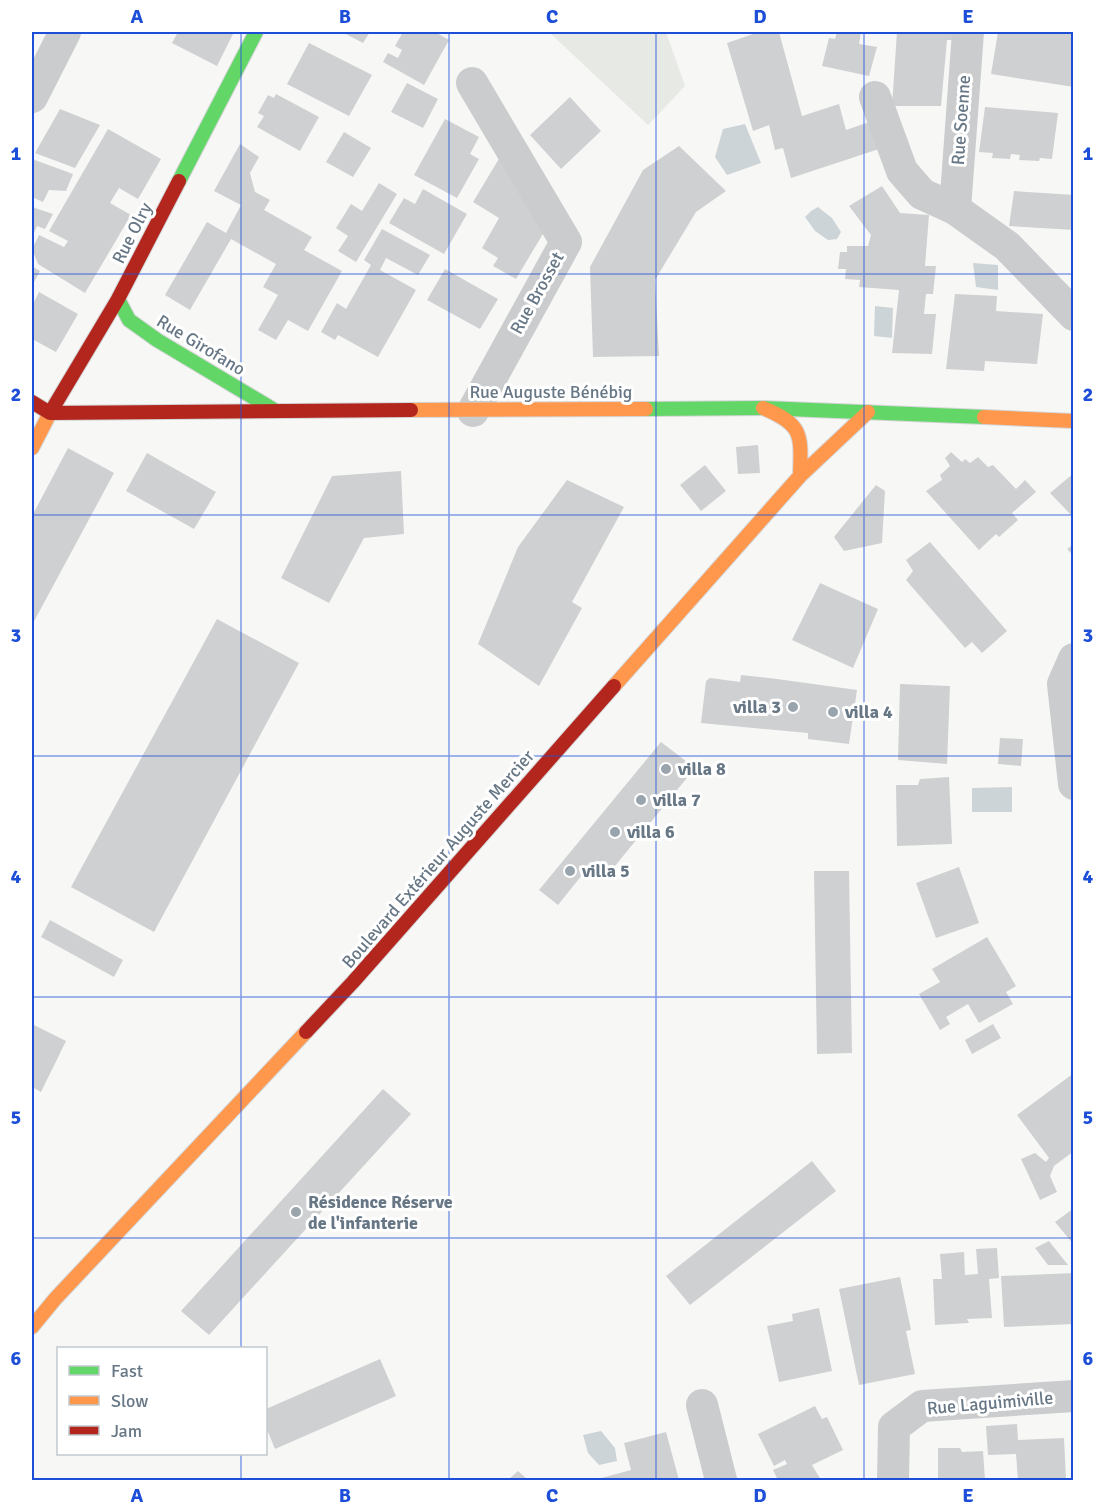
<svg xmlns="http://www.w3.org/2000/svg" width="1105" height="1512" font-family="Signika,sans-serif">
  <rect width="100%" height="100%" fill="#f7f7f6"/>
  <path fill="#e6e9e4" d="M549,32H666L685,86L648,125Z"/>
  <path fill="#cdd4d7" d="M745,124L761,163L727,175L715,157L723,129Z
    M818,207L832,218L841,232L837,239L828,240L815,231L805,217L811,211Z
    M973,263L998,265V290L976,287Z
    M875,306L893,308L892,338L874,336Z
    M1012,787V812H972V788Z
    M601,1431L615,1448L617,1461L599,1465L588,1453L583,1435Z"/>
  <path fill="#cfd0d1" d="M178,32H234L217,66L172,43Z
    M342,32H370L363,43Z
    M403,32H435L449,40L424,85L383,62L388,53L398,58L402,50L395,46Z
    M759,32H779L802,116L839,104L846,130L878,119L885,147L791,178L783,148L775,150L769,125L753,131L727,43Z
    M837,32H861L859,44L877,47L869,76L822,66L829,38L835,39Z
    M897,32H953L952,40H947L941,106H892Z
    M998,32H1074V87L991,74Z
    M309,43L372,75L349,116L287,84Z
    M407,83L438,99L423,128L391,112Z
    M276,94L319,117L300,151L257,127L264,116L258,113L268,95L274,98Z
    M570,97L601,131L561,169L530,135Z
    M985,107L1058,113L1052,159L1040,158L1039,161L1019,160L1020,155L1011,154L1010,159L992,158L993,153L979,152Z
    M60,109L100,125L75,168L35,153Z
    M445,119L479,137L470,154L479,159L457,198L414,175Z
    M108,129L161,159L138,199L119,188L110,203L131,215L85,293L38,264L32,249L39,235L64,247L68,241L49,231Z
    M344,132L371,148L353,177L326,162Z
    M240,144L259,157L250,173L255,192L270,200L264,210L312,237L304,250L342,271L308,331L288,320L276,340L258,330L278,295L263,287L276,264L231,239L190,310L165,295L207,222L226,233L241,205L214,191Z
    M679,146L726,191L696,212L655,280L659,356L593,357L590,267L643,170Z
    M500,157L550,222L516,279L493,266L498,258L482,248L499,218L473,202Z
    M32,159L73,174L66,191L49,190L43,202L32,197Z
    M379,183L397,194L356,262L338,251L348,236L336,228L351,204L362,211Z
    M882,186L900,213L929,215L925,266H936L933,294H926L924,314H936L932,354L892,353L899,290L859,287L860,280L845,279L846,269H838L840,252H847V246H868L871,235L849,206Z
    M423,189L467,214L444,254L389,223L404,198L415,204Z
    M1014,191L1074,195V230L1009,226Z
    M32,207L53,214L45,229L37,226L32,237Z
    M382,229L430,255L418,275L386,258L380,270L416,290L378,357L338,335L335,340L321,332L337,303L346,309L371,265L364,260Z
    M32,266L40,271L32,286Z
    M445,269L498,299L480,329L427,300Z
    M39,292L78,314L56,352L32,339V306Z
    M955,294L997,296L996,311L1043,314L1037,364L985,361L984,371L946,369Z
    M758,445L760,473L738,474L736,447Z
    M68,448L114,473L32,625V516Z
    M951,452L962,462L965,459L970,463L978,457L988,467L993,465L1016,489L1025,480L1036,492L1012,513L1018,520L999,537L996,534L979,550L926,491L942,480L940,475L950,466L945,458Z
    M147,453L216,492L194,529L126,491Z
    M705,465L726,491L701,511L680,485Z
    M401,471L404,534L364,538L329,603L281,578L332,476Z
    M1074,473V518L1050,493Z
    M567,480L624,507L572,602L582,608L539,686L478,644L518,547Z
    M876,485L885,491L882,543L844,551L834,537Z
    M930,542L1007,631L982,653L972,642L965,648L906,580L913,571L906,560Z
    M1074,544V556L1067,549Z
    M820,583L878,609L853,668L792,640Z
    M217,619L299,663L154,932L71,887Z
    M741,675L777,679L857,690L849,744L808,739V733L701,723L706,681L710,678L740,682Z
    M900,684L950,686L947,764L898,760Z
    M1000,738L1023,739L1021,766L998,764Z
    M661,742L695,768L606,877L590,865L558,905L539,890Z
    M949,777L952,844L897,846L896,785H918L920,779Z
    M959,867L979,923L936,938L916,883Z
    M814,871H849L852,1053L817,1054Z
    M50,920L123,960L114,977L41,937Z
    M987,937L1016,986L1006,992L1013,1004L979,1023L968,1004L946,1017L950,1024L940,1030L919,994L940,982L932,969Z
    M32,1024L66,1041L41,1092L32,1087Z
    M993,1024L1001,1038L972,1054L965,1040Z
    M1074,1073V1151L1054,1166L1050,1176L1057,1192L1040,1200L1021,1159L1035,1153L1046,1162L1049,1158L1017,1115Z
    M383,1089L411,1114L209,1335L181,1311Z
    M812,1161L836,1191L690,1305L666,1276Z
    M1074,1208V1245L1055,1222Z
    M1049,1241L1068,1265H1048L1035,1248Z
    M997,1248L999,1278L989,1279L992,1318L967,1319L969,1323L935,1325L933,1279H942L940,1254L964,1252L965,1275L978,1274L976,1249Z
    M1074,1273V1324L1004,1327L1001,1276Z
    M900,1277L911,1330L906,1331L915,1374L859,1385L839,1289Z
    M819,1308L832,1371L779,1382L767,1326L793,1321L792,1314Z
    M380,1359L396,1396L275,1449L266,1427V1409Z
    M815,1406L822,1419L827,1417L843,1450L812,1465L821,1480H778L773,1470L787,1464L785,1460L774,1466L758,1434Z
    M1017,1424L1018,1440L1064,1438L1066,1480H1018L1016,1454L988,1455L986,1426Z
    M666,1432L679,1480H594L631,1470L624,1443Z
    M938,1448H960L962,1452L983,1451L985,1480H938Z
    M518,1471L528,1480H508Z"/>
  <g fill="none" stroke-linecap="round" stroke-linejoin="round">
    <g stroke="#d4d5d6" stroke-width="16">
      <path id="fast" d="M179,181L256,32
        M118,299L129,320L157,340L276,411
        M646,409L763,408L984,417"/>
    </g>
    <g stroke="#d4d5d6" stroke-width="16">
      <path id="slow" d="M763,408C804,425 801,435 800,476
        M411,410L646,409
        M984,417L1074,421
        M32,448L50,413
        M614,686L800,476L868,412
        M32,1327L55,1299L306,1032"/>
    </g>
    <g stroke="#d4d5d6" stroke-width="16">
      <path id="jam" d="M32,402L50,413L411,410
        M50,413L118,299L179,181
        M306,1032L353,982L614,686"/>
    </g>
    <path stroke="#cbcccd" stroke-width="32" d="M472,83L566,242L473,411
      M32,97L65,32
      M875,97L902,171L922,194L955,209L1007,246L1074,315
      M955,209L968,32
      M1074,659L1063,684L1074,784
      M702,1405L721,1480
      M893,1480L894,1427L922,1406L1074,1396"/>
    <use href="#fast" stroke="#63d668" stroke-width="14"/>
    <use href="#slow" stroke="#ff974d" stroke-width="14"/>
    <use href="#jam" stroke="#b3261e" stroke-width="14"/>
  </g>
  <path fill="none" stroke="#1d4ed8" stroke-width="1.5" stroke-opacity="0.55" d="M241,32V1348M449,32V1480M656,32V1480M864,32V1480M32,274H1074M32,515H1074M32,756H1074M32,997H1074M32,1238H1074M241,1454V1480"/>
  <g fill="#99a4ad" stroke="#fff" stroke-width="2">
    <circle cx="793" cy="707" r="6"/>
    <circle cx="833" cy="712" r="6"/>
    <circle cx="666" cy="769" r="6"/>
    <circle cx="641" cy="800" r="6"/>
    <circle cx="615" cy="832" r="6"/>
    <circle cx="570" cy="871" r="6"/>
    <circle cx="296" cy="1212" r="6"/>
  </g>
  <g text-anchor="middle" stroke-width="6" stroke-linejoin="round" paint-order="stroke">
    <g font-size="18" fill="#677785" stroke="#fff">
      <text transform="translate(961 120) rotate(-86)" y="6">Rue Soenne</text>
      <text transform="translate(132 233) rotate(-63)" y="6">Rue Olry</text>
      <text transform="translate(537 293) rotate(-61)" y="6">Rue Brosset</text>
      <text transform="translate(201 345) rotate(31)" y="6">Rue Girofano</text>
      <text x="551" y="398">Rue Auguste Bénébig</text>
      <text transform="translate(438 859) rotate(-49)" y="6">Boulevard Extérieur Auguste Mercier</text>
      <text transform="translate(990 1403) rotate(-5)" y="6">Rue Laguimiville</text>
    </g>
    <g font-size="18" font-weight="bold" fill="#677785" stroke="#fff" text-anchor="start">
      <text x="781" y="713" text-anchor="end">villa 3</text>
      <text x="845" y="718">villa 4</text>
      <text x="678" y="775">villa 8</text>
      <text x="653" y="806">villa 7</text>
      <text x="627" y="838">villa 6</text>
      <text x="582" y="877">villa 5</text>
      <text x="308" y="1208">Résidence Réserve<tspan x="308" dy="21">de l'infanterie</tspan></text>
    </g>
  </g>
  <rect width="1105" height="1512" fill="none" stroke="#ffffff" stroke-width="66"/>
  <rect x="57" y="1347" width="210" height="108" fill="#ffffff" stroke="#c2c9ce" stroke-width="1.5"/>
  <rect x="69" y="1366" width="30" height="9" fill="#63d668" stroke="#c2c9ce" stroke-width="1.5"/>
  <text x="111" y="1377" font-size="18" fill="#677785">Fast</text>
  <rect x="69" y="1396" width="30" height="9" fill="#ff974d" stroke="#c2c9ce" stroke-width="1.5"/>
  <text x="111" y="1407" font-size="18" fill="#677785">Slow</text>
  <rect x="69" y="1426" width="30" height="9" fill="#b3261e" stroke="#c2c9ce" stroke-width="1.5"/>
  <text x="111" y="1437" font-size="18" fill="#677785">Jam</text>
  <rect x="33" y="33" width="1039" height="1446" fill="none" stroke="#1d4ed8" stroke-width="2"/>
  <g font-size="20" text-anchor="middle" font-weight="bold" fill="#1d4ed8">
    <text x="137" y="23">A</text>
    <text x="345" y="23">B</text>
    <text x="552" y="23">C</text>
    <text x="760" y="23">D</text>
    <text x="968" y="23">E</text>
    <text x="16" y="160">1</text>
    <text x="1088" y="160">1</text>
    <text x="16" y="401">2</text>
    <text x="1088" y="401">2</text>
    <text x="16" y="642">3</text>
    <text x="1088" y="642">3</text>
    <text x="16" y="883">4</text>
    <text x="1088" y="883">4</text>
    <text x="16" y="1124">5</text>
    <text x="1088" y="1124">5</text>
    <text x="16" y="1365">6</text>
    <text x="1088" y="1365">6</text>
    <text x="137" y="1502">A</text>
    <text x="345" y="1502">B</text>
    <text x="552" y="1502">C</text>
    <text x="760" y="1502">D</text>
    <text x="968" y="1502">E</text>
  </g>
</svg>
